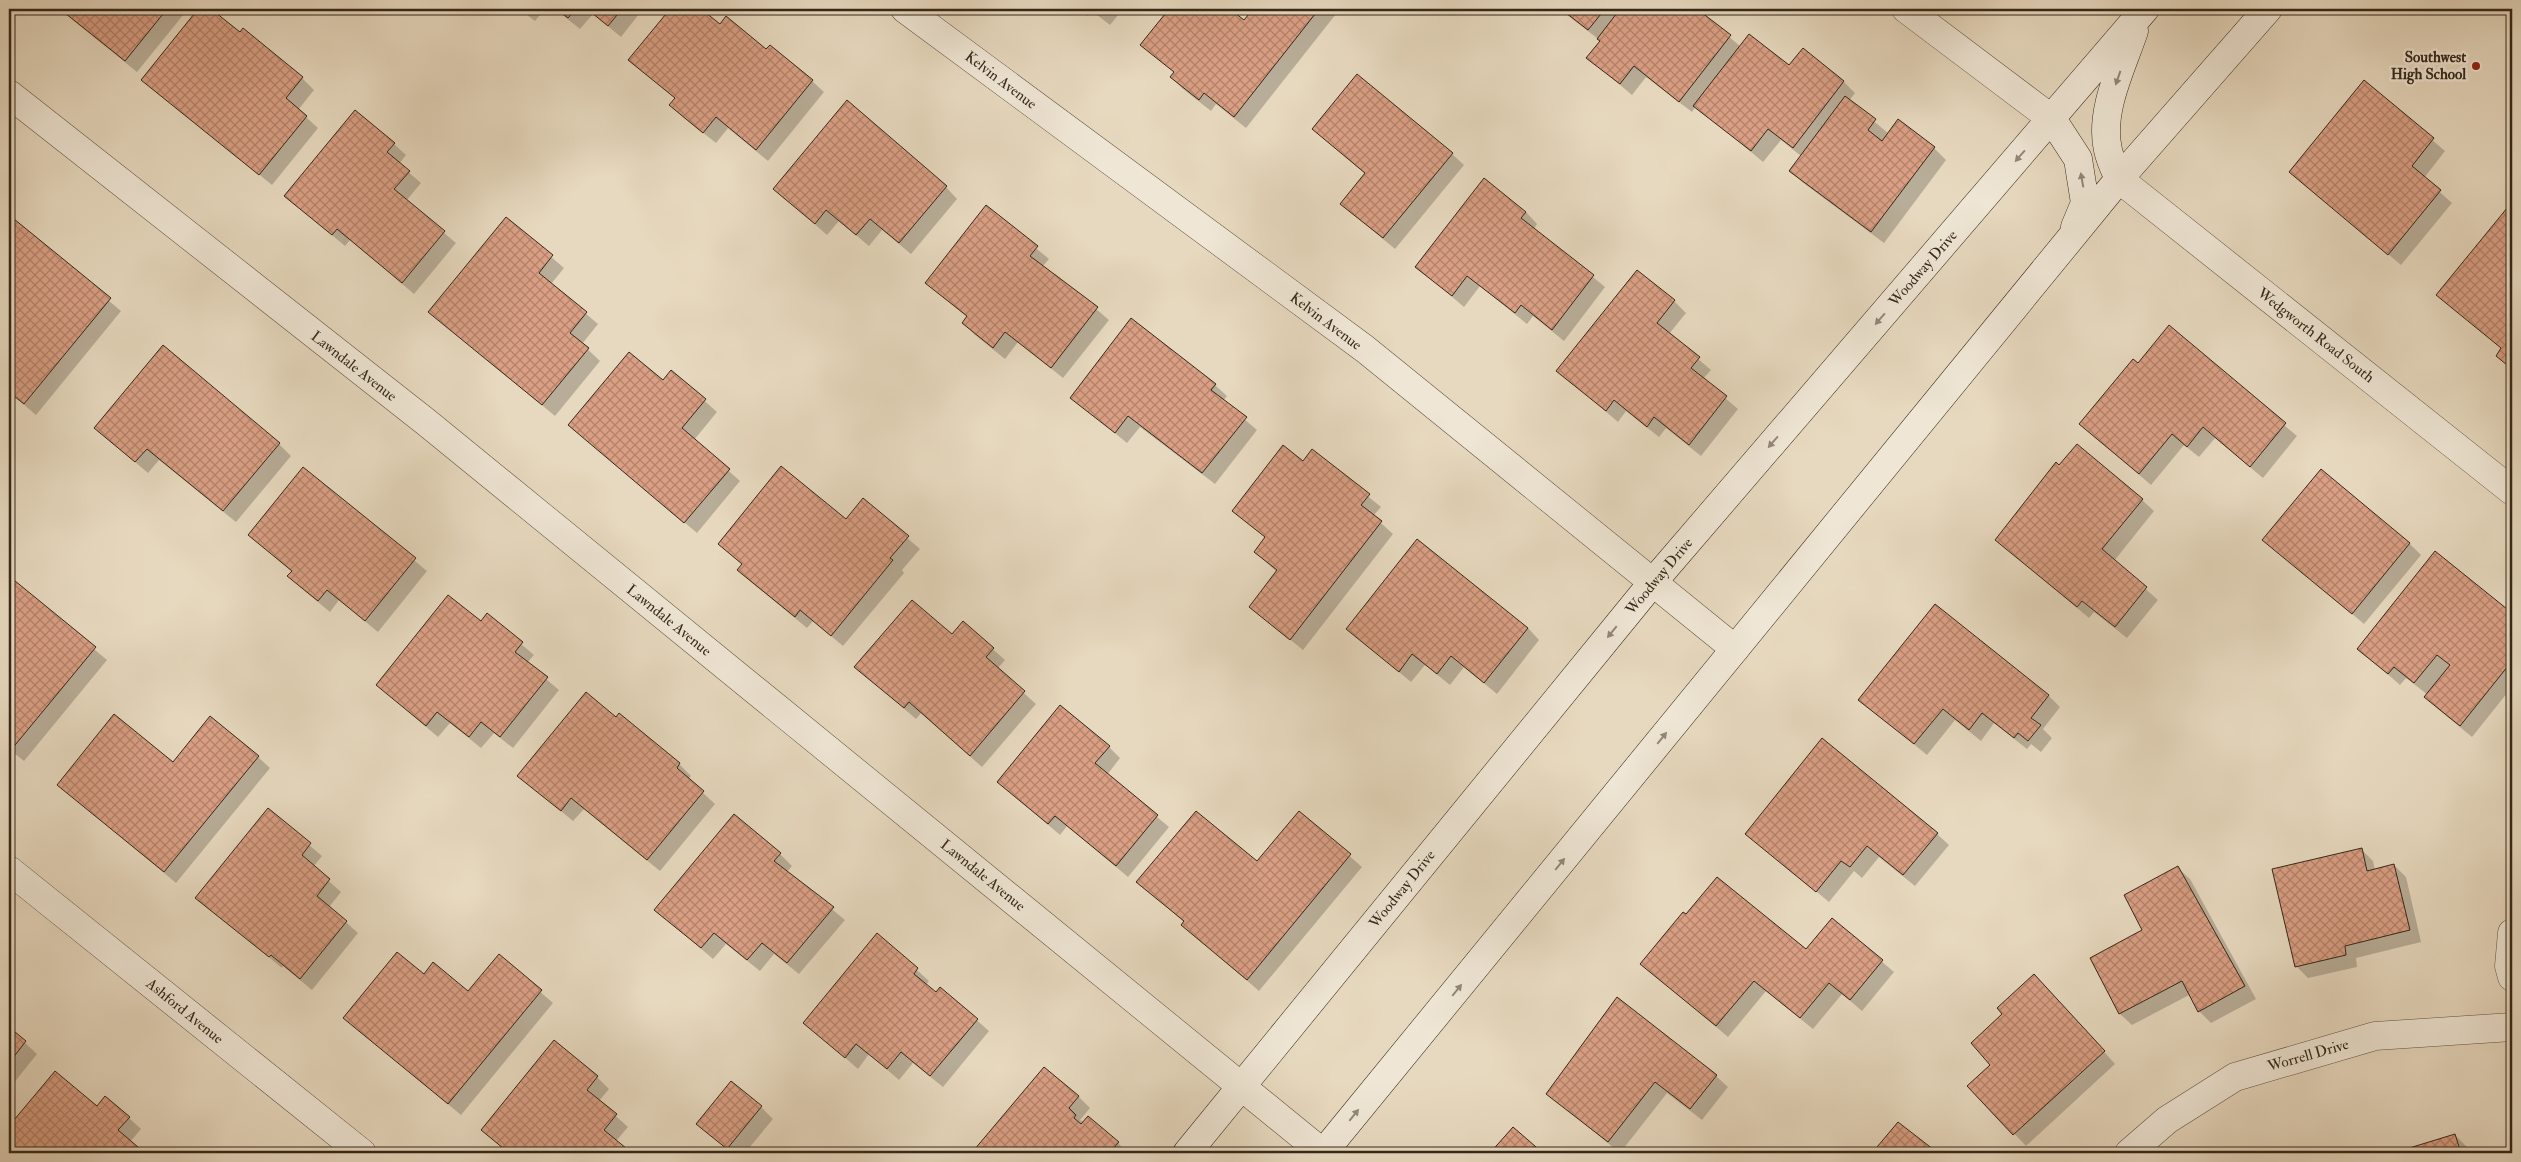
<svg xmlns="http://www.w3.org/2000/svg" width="2521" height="1162" font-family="'IM FELL Double Pica',serif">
  <defs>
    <pattern id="building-cross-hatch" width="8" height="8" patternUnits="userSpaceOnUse" patternTransform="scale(1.25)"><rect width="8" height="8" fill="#da9f84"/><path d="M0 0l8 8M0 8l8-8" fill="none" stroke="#b2826b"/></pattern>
  </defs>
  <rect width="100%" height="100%" fill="#e7d9bf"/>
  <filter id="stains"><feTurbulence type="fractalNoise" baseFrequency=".004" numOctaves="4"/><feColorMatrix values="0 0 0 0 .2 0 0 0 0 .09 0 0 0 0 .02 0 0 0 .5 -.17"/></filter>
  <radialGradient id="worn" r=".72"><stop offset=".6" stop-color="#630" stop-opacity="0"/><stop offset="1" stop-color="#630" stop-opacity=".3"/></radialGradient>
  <path fill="#0003" d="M59,9H188L137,72Z
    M200,9H209L302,78L314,90L298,110L318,128L272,185L143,80Z
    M519,9H545L535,21Z
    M555,9H643L621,37L593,14L580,29Z
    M671,9H699L720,26L767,50L812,81L824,92L768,161L728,128L716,143L683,117L671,105L676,99L630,60Z
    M1078,9H1123L1110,25L1092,11L1088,16Z
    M1171,9H1228L1244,22L1255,9H1337L1334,12L1336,14L1246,128L1216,104L1211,111L1183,89L1171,77L1175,73L1142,45Z
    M1559,9H1701L1699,11L1741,47L1789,67L1844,82L1855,93L1849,101L1888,133L1934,148L1946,160L1884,243L1802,182L1790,171L1801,156L1781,140L1763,162L1696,106L1692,112L1646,77L1632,95L1588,58L1601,41Z
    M2364,82L2445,151L2424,178L2452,203L2401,265L2290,172Z
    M1314,129L1452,154L1464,165L1395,249L1341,204L1365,174Z
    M394,144L406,155L399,164L421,183L406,201L456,243L414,294L350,240L345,246L285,196Z
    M946,187L957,199L911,254L882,230L869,246L839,221L827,235L775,189Z
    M2512,204V370L2497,355L2502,349L2438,295Z
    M986,207L1049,259L1042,267L1053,276L1055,274L1109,320L1063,378L1018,342L1005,359L975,335L963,323L968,318L926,283Z
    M1526,212L1537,224L1534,229L1605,287L1564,341L1533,316L1527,324L1480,286L1464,307L1417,267Z
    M506,218L564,268L551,284L598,324L582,344L600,361L555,416L430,312Z
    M14,221L121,311L36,415L9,392V227Z
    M1674,301L1686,313L1669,334L1711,370L1703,379L1738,409L1701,456L1666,428L1659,437L1626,411L1618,422L1558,371Z
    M2169,327L2297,436L2263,478L2215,438L2199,457L2184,445L2151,485L2093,435L2138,364Z
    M672,372L717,412L694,440L740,481L697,533L570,425L663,382Z
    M1215,385L1227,396L1223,401L1257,430L1215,484L1140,427L1127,443L1072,398Z
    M95,428L279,444L291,456L236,522L159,460L148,473Z
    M1312,451L1381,507L1373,516L1393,534L1303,650L1250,607L1277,572L1255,552L1266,538L1234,511L1303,463Z
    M303,469L427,571L378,632L339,600L330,612L301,588L289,576L292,572L250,535Z
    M863,500L920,549L902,570L904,573L843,646L813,621L807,628L751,582L739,570L743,565L719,544L846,521Z
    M2142,500L2154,511L2114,561L2158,600L2127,638L2094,612L2089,618L1996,540Z
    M2264,540L2409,543L2421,555L2364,624Z
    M2435,553L2512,615V687L2472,737L2438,709L2426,697L2428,695L2406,678L2400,685L2359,649Z
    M9,578L107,660L24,761L9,749Z
    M487,615L534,655L527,663L559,690L513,748L494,733L481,748L450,723L438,737L377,685L481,623Z
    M963,623L1005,660L997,669L1036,704L982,767L921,713L916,719L868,678L952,636Z
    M1528,628L1539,640L1497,694L1464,667L1450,685L1425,665L1411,682L1347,629Z
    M2048,695L2060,707L2043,729L2052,738L2041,752L2031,744L2027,749L1994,723L1981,741L1955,720L1927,755L1860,700Z
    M620,715L679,764L691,776L688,779L715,804L660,871L584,809L573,821L519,776Z
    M1109,747L1120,758L1107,775L1169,827L1128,877L1067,826L1060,835L998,782Z
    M258,757L270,768L176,883L59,785L173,764Z
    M268,810L322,856L313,867L341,892L329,907L358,933L312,990L283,966L282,968L197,898Z
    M1299,812L1362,867L1259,991L1195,936L1183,925L1185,923L1138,882L1257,863Z
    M1747,834H1937L1949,845L1915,886L1879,857L1862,878L1854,871L1829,902Z
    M2361,849L2373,861L2375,870L2394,865L2406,877L2421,942L2356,958L2357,967L2308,978L2296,966Z
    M780,854L792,866L787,872L845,920L799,974L774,954L760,971L726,944L713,959L656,910Z
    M2178,868L2190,879L2256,999L2211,1023L2199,1011L2191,994L2132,1025L2120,1014L2091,959L2144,930Z
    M1833,920L1894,972L1862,1011L1842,994L1813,1029L1766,991L1728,1037L1642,964L1806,951Z
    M878,935L929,981L926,985L936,994L941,989L989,1031L943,1087L913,1063L899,1080L869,1054L858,1069L804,1022Z
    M499,956L553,1003L461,1115L345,1018L468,993Z
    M2046,987L2115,1064L2026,1146L1969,1086L1992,1065Z
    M1617,998L1716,1076L1728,1087L1702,1120L1667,1093L1620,1153L1548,1094Z
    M9,1028L37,1054L9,1089Z
    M55,1073L97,1108L129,1118L141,1129L130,1142L144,1153H9V1128Z
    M597,1077L609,1089L599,1101L628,1127L616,1141L630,1153H509L483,1130Z
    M1078,1096L1090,1108L1080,1120L1118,1143L1128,1153H979L976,1150Z
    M761,1107L773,1119L745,1153H732L698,1124Z
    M1898,1123L1936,1153H1874Z
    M2455,1135L2467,1147L2468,1153H2397Z"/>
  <path fill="url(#building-cross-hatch)" stroke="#352819" d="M60,9H167L125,61Z
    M198,9H211L240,32L243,28L303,77L286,98L307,116L259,175L141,80Z
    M556,9H576L568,18Z
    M587,9H622L608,26Z
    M670,9H701L720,24L726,16L766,49L770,45L813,80L756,150L716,117L703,133L669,105L675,98L628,60Z
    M1090,9H1103L1098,15Z
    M1169,9H1230L1244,20L1253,9H1319L1234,117L1204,93L1199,100L1170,77L1174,72L1140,45Z
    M1561,9H1605L1588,30Z
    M1620,9H1697L1731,35L1679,102L1634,66L1620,84L1586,58L1600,41L1597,39Z
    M1749,34L1789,65L1803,48L1844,81L1793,148L1768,129L1751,151L1693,106Z
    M1357,74L1453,153L1383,238L1340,204L1365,173L1312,129Z
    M2364,80L2434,138L2412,166L2441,190L2388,255L2289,172Z
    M1845,96L1876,119L1868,130L1882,141L1898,119L1935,147L1871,232L1789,171Z
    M847,100L947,186L899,243L870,219L856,235L826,210L815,224L773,189Z
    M355,110L395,143L387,152L410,171L394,189L445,231L402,283L337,229L332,235L284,196Z
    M1484,178L1526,212L1521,218L1594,275L1552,330L1521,305L1515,313L1467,276L1452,296L1415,267Z
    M2512,202V369L2496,356L2501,348L2436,295Z
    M986,205L1038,246L1030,256L1098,307L1051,368L1005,332L993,348L962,323L967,316L925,283Z
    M506,217L553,255L539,273L587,312L570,333L589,348L542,405L428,312Z
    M14,219L111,298L24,404L9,392V225Z
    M1637,270L1675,300L1657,323L1700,357L1691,368L1727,396L1689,445L1654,417L1647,427L1614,400L1606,411L1556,371Z
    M1131,318L1216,384L1211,390L1247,417L1202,473L1128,416L1115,433L1070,398Z
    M2169,325L2286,423L2250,467L2203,427L2187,447L2172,434L2139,474L2079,424L2133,359L2138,363Z
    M163,345L280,443L223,511L147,449L135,462L94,428Z
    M629,352L663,380L671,370L706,399L682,428L730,469L684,523L568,425Z
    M2077,444L2143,499L2102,549L2147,587L2115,627L2082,601L2077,607L1995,540L2056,462L2059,465Z
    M1283,445L1303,461L1312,449L1370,494L1361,505L1382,521L1290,640L1249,607L1277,570L1254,552L1265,537L1232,511Z
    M781,466L846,519L863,498L909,536L890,558L893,560L831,636L800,610L795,617L737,570L742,564L718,544Z
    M303,467L416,558L365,621L327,590L318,601L287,576L292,571L248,535Z
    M2321,469L2410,543L2352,614L2262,540Z
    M1417,539L1528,628L1484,683L1451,656L1437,674L1412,654L1399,672L1346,629Z
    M2435,551L2512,613V661L2460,726L2424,697L2450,665L2437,655L2414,683L2394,667L2388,674L2357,649Z
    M9,576L96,647L11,750L9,748Z
    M448,595L481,621L487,613L523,642L515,652L548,677L500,737L481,722L469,737L437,712L426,726L376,685Z
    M912,600L952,634L963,621L994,648L986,657L1025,691L970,756L909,702L904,708L854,667Z
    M1935,604L2049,695L2031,718L2041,725L2028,741L2018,733L2014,738L1982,713L1969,730L1943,709L1914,744L1858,700Z
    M586,692L616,717L619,713L680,763L677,768L704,791L647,860L571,798L561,811L517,776Z
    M1060,705L1110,746L1095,763L1158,815L1116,866L1055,816L1048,824L997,782Z
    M114,714L173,762L210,716L259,756L164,872L57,785Z
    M1822,738L1938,833L1903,875L1867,846L1850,867L1841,861L1816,892L1745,834Z
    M268,808L311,843L302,855L330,879L317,896L347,921L300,979L271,955L269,957L195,898Z
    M1196,811L1257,861L1299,811L1351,854L1247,980L1181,925L1184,921L1136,882Z
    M734,814L781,853L774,861L834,907L787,963L762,943L747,960L714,933L701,948L654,910Z
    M2362,848L2367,871L2394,864L2410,930L2345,946L2346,955L2295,967L2272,869Z
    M2178,866L2245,986L2198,1012L2182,981L2119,1014L2090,958L2142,930L2124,895Z
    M1717,877L1806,949L1832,918L1883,960L1850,1000L1829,983L1800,1018L1754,981L1716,1026L1640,964L1683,912L1686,914Z
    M877,933L918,968L914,974L936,992L940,987L978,1019L930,1076L901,1052L887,1069L856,1044L845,1058L803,1023Z
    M397,952L424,974L433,962L468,991L499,954L542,990L448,1104L343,1018Z
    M2034,974L2105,1051L2013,1135L1967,1086L1990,1065L1971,1043L2002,1014L1997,1008Z
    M1617,997L1717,1075L1690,1109L1655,1082L1608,1142L1546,1094Z
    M9,1027L26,1041L9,1063Z
    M554,1040L598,1076L587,1090L617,1114L604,1130L632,1153H509L481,1130Z
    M1044,1067L1079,1096L1069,1108L1076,1115L1074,1118L1081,1124L1088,1116L1119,1142L1109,1153H978L974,1150Z
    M55,1071L97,1106L105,1096L130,1117L118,1130L145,1153H9V1126Z
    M731,1081L762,1106L727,1149L696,1124Z
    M1898,1122L1938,1153H1872Z
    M1513,1127L1543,1153H1490Z
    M2455,1134L2461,1153H2393Z"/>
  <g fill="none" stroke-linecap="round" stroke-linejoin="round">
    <g stroke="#625442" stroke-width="29">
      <path id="street" d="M905,9L1365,349L1735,649
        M1906,9L2052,119
        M9,94L426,422L1323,1153
        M2119,179L2512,491
        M9,870L362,1153
        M2512,933L2509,966L2512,977
        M2129,1153L2167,1120L2235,1077L2375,1036L2512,1027"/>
    </g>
    <g stroke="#352819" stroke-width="29">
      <path id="secondary" d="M2052,119L2078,159L2085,203L2075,227
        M2119,179C2115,170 2110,160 2108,150C2099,111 2122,67 2134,31
        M1187,1153L1653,582L2145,9
        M1323,1153L2119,179L2268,9"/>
    </g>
    <use href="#street" stroke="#efe6d5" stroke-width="28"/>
    <use href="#secondary" stroke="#efe6d5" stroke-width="28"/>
  </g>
  <defs><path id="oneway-solid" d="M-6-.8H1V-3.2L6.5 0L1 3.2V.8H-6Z" transform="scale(1.25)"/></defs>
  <g fill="#928777">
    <use href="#oneway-solid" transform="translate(2118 78) rotate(109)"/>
    <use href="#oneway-solid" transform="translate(2020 156) rotate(131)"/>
    <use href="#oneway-solid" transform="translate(2082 180) rotate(-100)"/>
    <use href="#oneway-solid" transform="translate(1880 319) rotate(131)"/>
    <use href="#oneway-solid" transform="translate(1773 442) rotate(131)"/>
    <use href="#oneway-solid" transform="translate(1612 632) rotate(129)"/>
    <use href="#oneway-solid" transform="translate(1662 738) rotate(-51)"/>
    <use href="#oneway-solid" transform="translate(1560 864) rotate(-51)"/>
    <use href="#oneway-solid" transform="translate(1457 990) rotate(-51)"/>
    <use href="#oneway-solid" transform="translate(1354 1115) rotate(-51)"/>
  </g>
  <circle fill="#8f2418" stroke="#efe6d5" stroke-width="2" cx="2476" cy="66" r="5"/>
  <g text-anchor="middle" stroke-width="5" stroke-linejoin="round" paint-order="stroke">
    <g font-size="15" font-weight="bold" fill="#352819" stroke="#efe6d5" text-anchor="end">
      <text x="2466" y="62">Southwest<tspan x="2466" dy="17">High School</tspan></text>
    </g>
    <g font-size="15" fill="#352819" stroke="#efe6d5">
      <text transform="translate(1001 80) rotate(37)" y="5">Kelvin Avenue</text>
      <text transform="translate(1923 268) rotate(-49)" y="5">Woodway Drive</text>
      <text transform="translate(1326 321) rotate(37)" y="5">Kelvin Avenue</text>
      <text transform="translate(2316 335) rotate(38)" y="5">Wedgworth Road South</text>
      <text transform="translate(354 366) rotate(38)" y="5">Lawndale Avenue</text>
      <text transform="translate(1659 576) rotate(-50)" y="5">Woodway Drive</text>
      <text transform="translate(669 620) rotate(39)" y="5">Lawndale Avenue</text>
      <text transform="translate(983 875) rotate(39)" y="5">Lawndale Avenue</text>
      <text transform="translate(1402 889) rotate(-51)" y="5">Woodway Drive</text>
      <text transform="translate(185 1011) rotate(39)" y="5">Ashford Avenue</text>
      <text transform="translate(2308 1055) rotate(-16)" y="5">Worrell Drive</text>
    </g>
  </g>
  <rect width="2521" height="1162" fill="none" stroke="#e7d9bf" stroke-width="30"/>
  <rect x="10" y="10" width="2501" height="1142" fill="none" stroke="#352819" stroke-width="2.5"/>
  <rect x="15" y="15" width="2491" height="1132" fill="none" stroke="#352819"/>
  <rect width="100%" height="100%" filter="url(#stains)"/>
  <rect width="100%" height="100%" fill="url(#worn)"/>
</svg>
